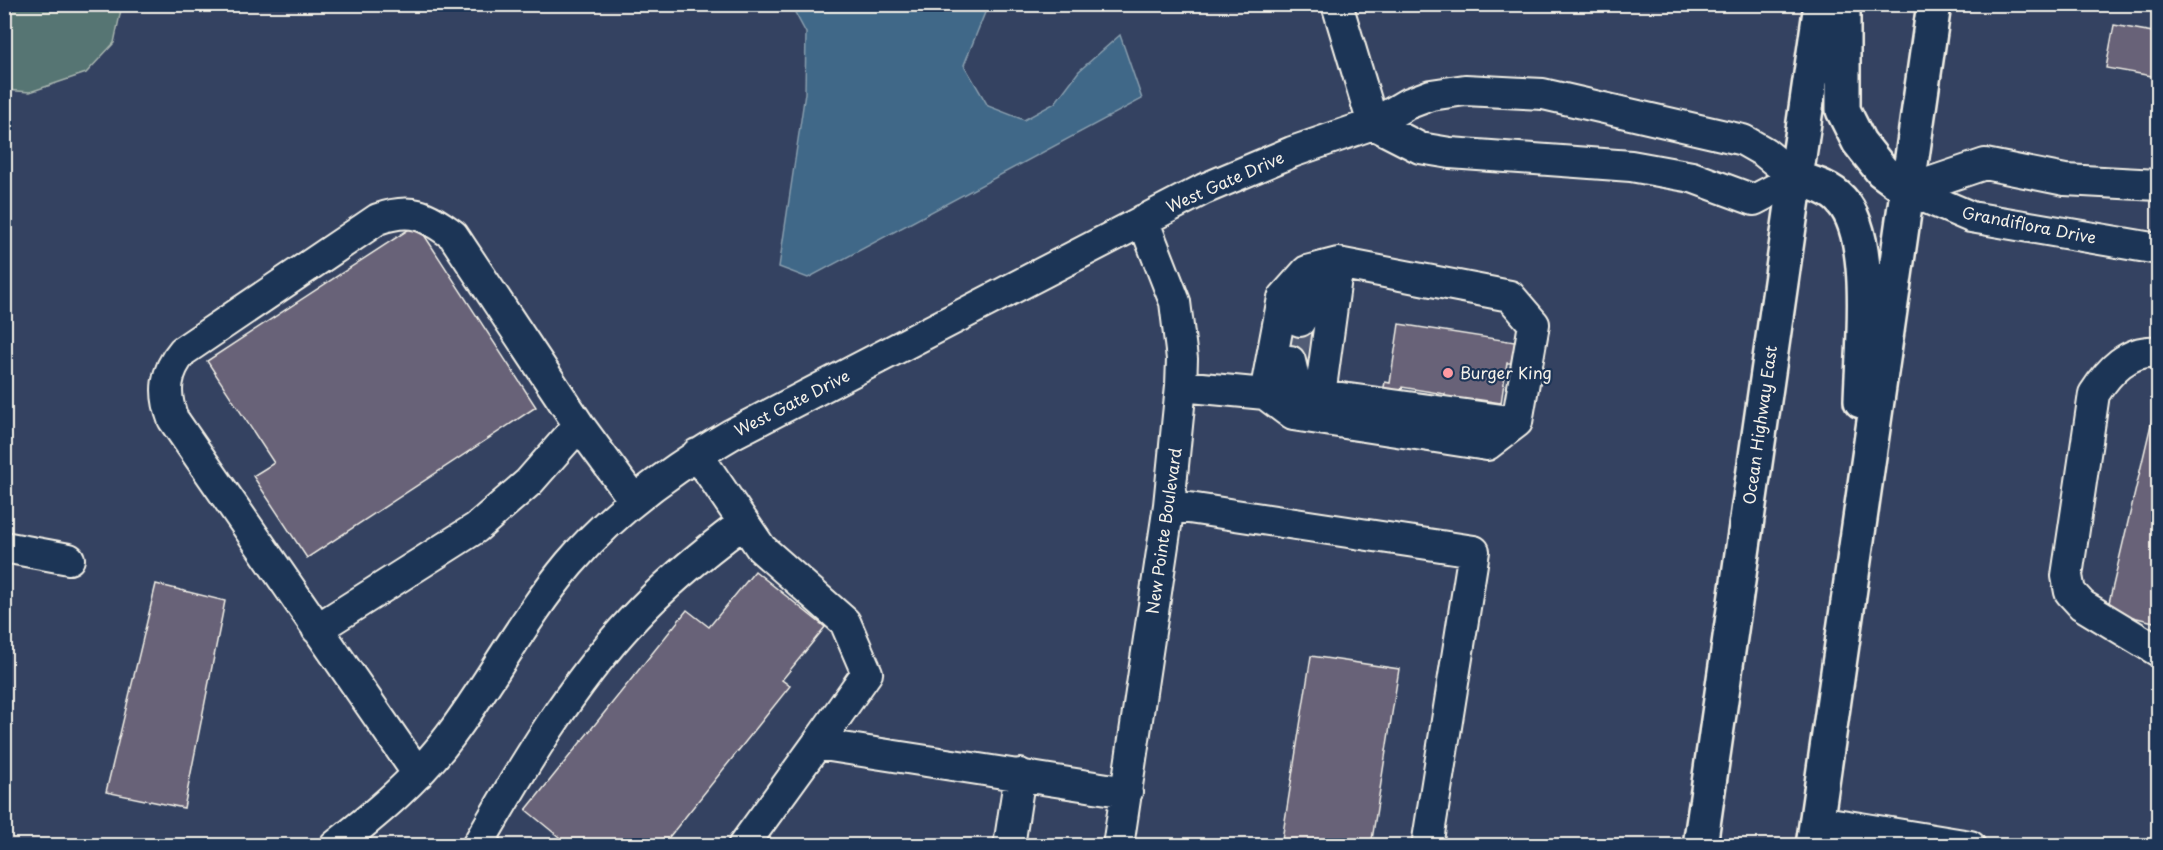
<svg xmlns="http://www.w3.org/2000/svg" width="2163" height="850" font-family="'Playpen Sans',sans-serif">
  <rect width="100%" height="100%" fill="#344261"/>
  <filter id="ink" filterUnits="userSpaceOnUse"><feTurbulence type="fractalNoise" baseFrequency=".0167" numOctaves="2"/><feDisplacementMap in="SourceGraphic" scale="12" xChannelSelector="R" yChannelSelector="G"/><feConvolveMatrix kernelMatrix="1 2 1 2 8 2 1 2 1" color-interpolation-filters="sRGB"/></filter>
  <g filter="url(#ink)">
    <path fill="#577573" stroke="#a6b3ae" stroke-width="1.5" d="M4,5L5,4L122,5L114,43L86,73L30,92L5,90Z"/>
    <path fill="#406788" stroke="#889eae" stroke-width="1.5" d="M791,5H988L964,65L988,106L1024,120L1055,103L1079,71L1120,35L1142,99L808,278L779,267L805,93L806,33Z"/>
    <path fill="#686278" stroke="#f4f1e8" stroke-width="1.5" d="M2114,25L2158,33V77L2106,68Z
      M417,224L536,407L307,558L253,476L274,463L207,361Z
      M1399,324L1515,342L1511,363H1507L1501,403L1475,399L1474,404L1444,400L1445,394L1402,387L1400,394L1383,392L1385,382L1390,383Z
      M2152,420L2158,421V623L2107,611Z
      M755,571L825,627L782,680L790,686L662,846H570L526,810L687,610L709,627Z
      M156,584L225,601L184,808L106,792Z
      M1311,656L1399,669L1371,846H1281Z"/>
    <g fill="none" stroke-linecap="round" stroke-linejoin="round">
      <path stroke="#515c75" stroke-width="30" stroke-dasharray="30 15" stroke-linecap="butt" d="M1290,361L1300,321"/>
      <g stroke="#f4f1e8" stroke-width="34">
        <path id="minor" d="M1337,4L1373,124
          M1908,190L1971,217L2158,249
          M1908,190L1985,164L2065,180L2158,185
          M1338,263L1320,395L1517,422
          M1300,321L1309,304L1333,290
          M2158,352C2128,349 2109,371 2094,394L2067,576L2070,592L2082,605L2158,651
          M1290,361L1296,387L1320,395
          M1181,386L1265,394L1293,415L1487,445L1517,422L1534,324L1510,296L1338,263L1307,271L1283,298L1265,394
          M697,454L761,548L845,622L867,673L817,744L1127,792
          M1169,505L1474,551L1427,846
          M4,547L69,559
          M317,629L476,528L529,482L579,425
          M418,774L173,419C163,393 165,372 183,351L378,219C411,207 426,215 453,235L579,425L634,500
          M1817,821L1970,846
          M335,846C377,813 418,779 450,736C492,680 524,618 569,564C615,510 671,469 732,434L1204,189L1292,152L1373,124L1407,104L1431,95L1465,90L1543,94L1743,140L1764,152L1796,178L1754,200L1692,177L1631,166L1450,153L1420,148L1373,124
          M477,846C521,769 572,684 632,620C665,584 703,553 742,524
          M743,846L817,744
          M1009,846L1020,774
          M1118,846L1169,505L1181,386L1182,359L1175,302L1143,220"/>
      </g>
      <g stroke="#f4f1e8" stroke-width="38">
        <path id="highway" d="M1843,4V110L1859,142L1882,171L1908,190
          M1796,178C1811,183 1829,187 1841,200C1876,237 1862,351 1861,401
          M1700,846L1821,4
          M1813,846L1934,4"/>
      </g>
      <use href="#minor" stroke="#1d3557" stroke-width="30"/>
      <use href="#highway" stroke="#1d3557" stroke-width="33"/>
    </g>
  </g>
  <circle fill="#ff9aa2" stroke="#1d3557" stroke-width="2" cx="1448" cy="373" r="6"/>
  <g text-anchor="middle" stroke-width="4.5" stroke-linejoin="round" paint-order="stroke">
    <g font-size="16" fill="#f4f1e8" stroke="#1d3557">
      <text transform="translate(1225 182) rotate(-24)" y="6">West Gate Drive</text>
      <text transform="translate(2029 225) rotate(11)" y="6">Grandiflora Drive</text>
      <text transform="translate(792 403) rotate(-27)" y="6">West Gate Drive</text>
      <text transform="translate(1760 425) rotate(-82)" y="6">Ocean Highway East</text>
      <text transform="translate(1164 531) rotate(-82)" y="6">New Pointe Boulevard</text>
    </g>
    <g font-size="16" fill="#f4f1e8" stroke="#1d3557" text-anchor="start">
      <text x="1460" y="379">Burger King</text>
    </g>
  </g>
  <rect width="2163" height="850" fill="none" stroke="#1d3557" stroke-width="24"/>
  <rect x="12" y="12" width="2139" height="826" fill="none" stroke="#f4f1e8" stroke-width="2" filter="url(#ink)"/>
</svg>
